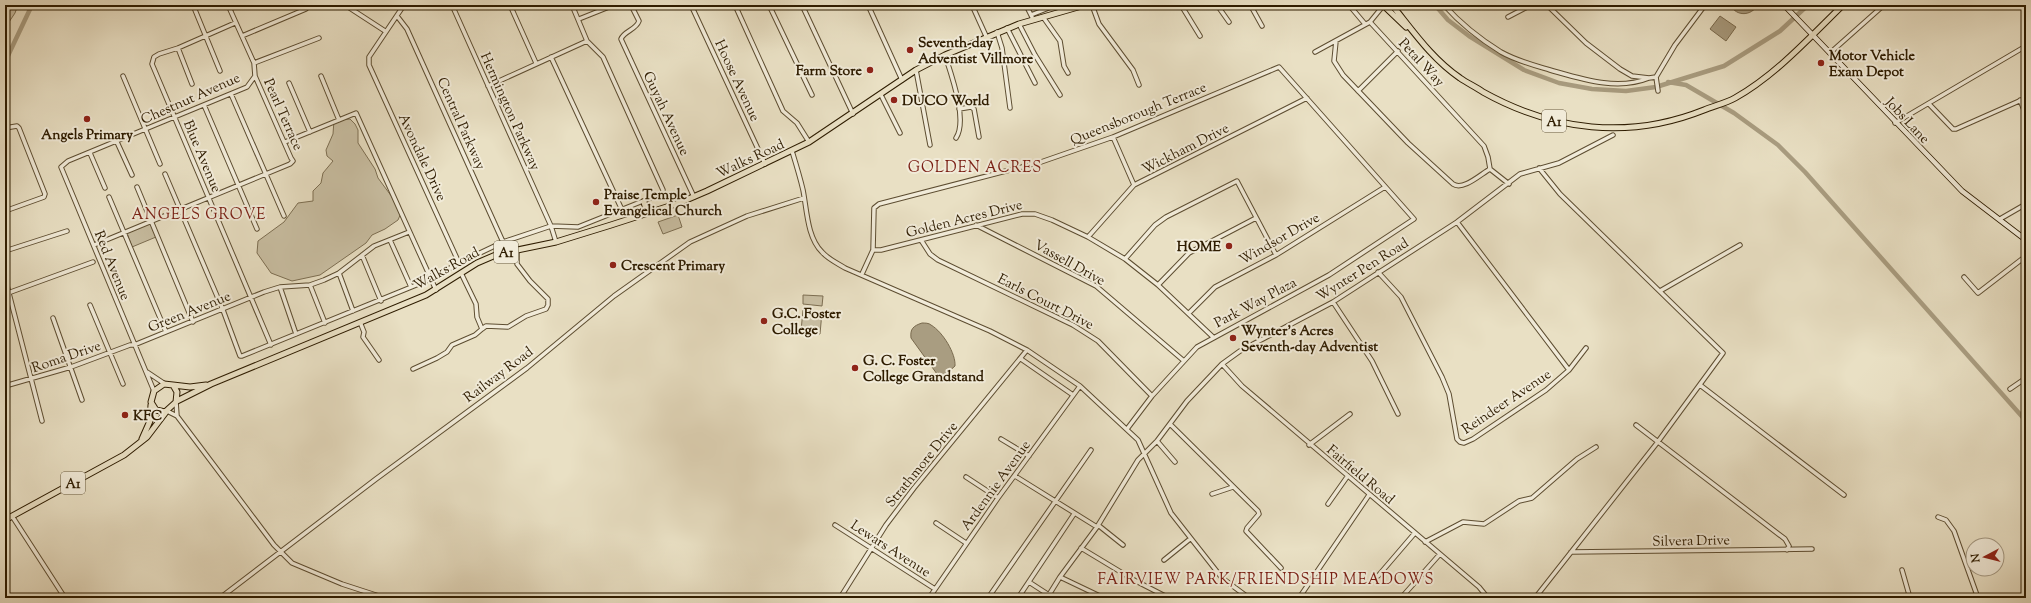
<svg xmlns="http://www.w3.org/2000/svg" width="2031" height="603" font-family="'Sorts Mill Goudy',serif">
  <rect width="100%" height="100%" fill="#e9e0c4"/>
  <filter id="stains"><feTurbulence type="fractalNoise" baseFrequency=".005" numOctaves="4"/><feColorMatrix values="0 0 0 0 .2 0 0 0 0 .09 0 0 0 0 .02 0 0 0 .5 -.17"/></filter>
  <radialGradient id="worn" r=".72"><stop offset=".6" stop-color="#630" stop-opacity="0"/><stop offset="1" stop-color="#630" stop-opacity=".3"/></radialGradient>
  <path fill="#c9bfa3" stroke="#7c6e52" d="M5,5H18L15,13L5,28Z
    M350,119L355,124L358,130V143L375,169L378,178L395,201L401,213L398,220L385,229L372,235L366,243L320,275L292,281L271,273L257,253L258,241L284,222L298,203L313,201V191L321,183L323,173L333,161L327,156L326,150L333,134L334,120Z
    M678,215L682,227L663,234L658,222Z
    M150,223L156,237L132,247L127,233Z
    M803,295L823,296L822,306L803,304Z
    M803,310L822,312L820,334L801,331Z"/>
  <path fill="#a99d81" stroke="#78694d" d="M1730,5H1758C1751,16 1737,17 1730,5Z
    M1720,16L1736,27L1726,41L1710,29Z
    M922,323C925,323 929,323 931,325C943,332 956,354 955,366L945,375L937,374L911,338C910,329 913,326 922,323Z"/>
  <g fill="none" stroke-linecap="round" stroke-linejoin="round">
    <path stroke="#a99d81" stroke-width="4.5" d="M1435,5L1448,20L1469,36L1524,70L1559,83L1592,89L1626,91L1656,87L1724,66L1780,31L1808,5
      M5,62L32,5
      M1668,82L1686,85L1734,113L1778,145L1805,172L2026,421"/>
    <g stroke="#5d4d31" stroke-width="5.5">
      <path id="street" d="M193,5L220,71
        M345,5L385,31
        M404,5L369,57V65L459,263
        M452,5L551,226L556,242
        M510,5L536,63
        M631,5L639,21C636,30 624,31 621,39L694,197
        M691,5L765,164
        M735,5L783,111L797,123L809,142
        M769,5L812,95
        M802,5L853,114
        M868,5L902,80
        M972,5L986,36
        M1026,5L1032,17
        M1092,5L1099,24L1133,70L1139,85
        M1181,5L1200,36
        M1217,5L1229,22
        M1248,5L1252,8L1262,26
        M1349,5L1365,24
        M1444,5C1460,23 1480,39 1501,52C1517,61 1533,65 1550,70C1582,79 1617,91 1649,78
        M1547,5L1586,43L1620,69L1632,76L1649,78L1656,77
        M1600,6V5
        M230,9L238,5
        M1031,15L1056,5
        M397,16L407,29L503,242
        M1043,17L1060,41L1064,66L1068,73
        M1508,17L1531,5
        M579,19L614,5
        M1370,22L1484,146L1488,157L1490,169
        M235,23L178,48L159,54L154,57L152,64L271,345
        M1019,24L1035,55L1060,95
        M1007,28L1035,83
        M997,32L1002,48L1010,108
        M242,36L306,9
        M1336,41L1334,61L1343,75L1408,143L1453,184C1463,191 1481,174 1490,169L1509,184
        M178,48L192,84
        M1315,52L1370,22L1383,6
        M1830,53L1884,5
        M945,55C951,74 968,120 956,138
        M551,57L622,210
        M254,63L319,38
        M916,70L930,145
        M123,76L160,164
        M321,76L339,120
        M289,83L310,132
        M488,86L587,41
        M1358,91L1398,51
        M1658,91L1656,77L1675,45L1705,5
        M231,94L284,216
        M881,95L900,133
        M2020,100L2026,115
        M1929,104L1953,129H1956L2026,98
        M204,105L257,229
        M959,109L971,107L974,109L979,137
        M1895,123L2026,46
        M5,128L17,126L19,128L45,194L44,197L5,211
        M1113,137L1134,185
        M117,142L132,175
        M285,142L356,113L436,290
        M792,151C796,164 800,177 803,190C807,210 807,237 822,252C828,259 837,263 845,268L990,331L1027,350L1080,386L1138,440L1171,513L1222,578L1249,598
        M90,153L105,188
        M165,174L223,310L240,356H242L431,279L459,263L503,242L551,226L578,227L663,193V190L603,57L587,41L572,5
        M137,187L193,322
        M109,197L166,332
        M2000,219L2026,204
        M976,225L1096,286L1184,361
        M1088,237L1134,185L1307,98
        M390,240L411,287
        M921,240L930,254L938,260L1073,325L1098,341L1152,396
        M94,245L290,164L293,161L291,158L255,76
        M873,250H881L1022,214H1035L1052,220L1088,237L1125,259L1158,285L1213,337
        M5,251L67,231
        M362,255L381,301
        M1125,259L1155,225L1166,217L1237,181L1276,255
        M1378,272L1401,297L1442,377L1449,394L1457,439L1460,442L1464,443L1473,439L1546,390L1569,370L1457,222
        M339,273L353,311
        M862,274L873,250L874,208L879,204L1041,162L1113,137L1279,67L1414,219L1329,275L1197,347L1152,396L1127,429
        M1964,277L1978,293L2026,256
        M5,278L42,421
        M310,285L325,323
        M1158,285L1189,253L1256,218
        M280,287L296,334
        M1660,291L1740,245
        M8,293L93,262
        M1333,302L1372,361L1398,414
        M90,305L123,384
        M1189,313L1215,287L1276,255L1385,187
        M53,318L82,400
        M360,322L364,332L363,337L379,360
        M482,329L486,326L508,327L526,316L546,309L548,305V299L530,281L517,264V249
        M1021,359L1073,395
        M1222,364L1242,386L1479,587L1488,598
        M413,369L437,358L447,352L452,345L475,335L482,329L477,317L476,304L461,273
        M1569,370L1586,348
        M147,372L165,384
        M1700,385L1844,495
        M5,386L71,367L130,345H134L264,292L280,287L310,285L324,280L339,273L374,246L409,232
        M2010,389L2026,378
        M154,391L61,167L68,161L247,87L255,76L254,63L228,5
        M176,402L177,416
        M167,411L177,416L274,545L292,563L342,584L385,598
        M1171,425L1258,511L1259,514L1247,528L1246,531L1281,568
        M1636,425L1785,539L1789,546L1787,550
        M1001,439L1029,456
        M1157,441L1175,462
        M1309,445L1350,414
        M1015,476L1097,527
        M966,477L998,498
        M1212,494L1233,487
        M1328,504L1347,477
        M12,516L65,598
        M1938,517L1946,520L1954,531L1978,598
        M936,523L966,543
        M835,525L935,589
        M1098,525L1123,545
        M1425,542L1463,522L1484,524L1519,501L1532,498L1577,459L1596,447
        M1081,548L1134,580L1169,598
        M1571,552L1812,549
        M1164,560L1190,539
        M1902,570L1910,598
        M1378,576L1414,534
        M1060,577L1104,598
        M1029,582L1049,595
        M220,598L376,479L527,368L614,296L690,242L747,216L804,198
        M840,598L886,525L914,488L1027,350
        M929,598L998,498L1080,386
        M988,598L1091,450
        M1018,598L1074,514
        M1047,598L1060,577L1097,527L1138,460L1157,441L1187,401L1222,364L1240,351L1333,302L1457,222L1520,174L1559,163L1613,135
        M1299,598L1369,495
        M1401,598L1440,554
        M1535,598L1657,443L1723,353L1560,194L1539,168"/>
    </g>
    <g stroke="#2e1c00" stroke-width="6">
      <path id="secondary" d="M1784,5L1962,191L2026,240"/>
    </g>
    <g stroke="#2e1c00" stroke-width="7">
      <path id="primary" d="M1383,5L1406,27
        M1392,5C1413,31 1432,59 1460,78C1467,83 1476,87 1483,92C1553,131 1629,140 1704,110C1714,106 1726,103 1735,98C1776,75 1810,37 1843,5
        M644,202L647,213
        M164,384L173,385L177,392L176,402L165,412L156,410L151,402L154,391Z
        M173,385L190,387L206,385
        M177,401L211,384L426,295L477,263L498,254L556,242L611,225L679,203L707,191L809,142L916,70L945,55L1019,24L1085,5
        M142,439L150,421L151,405
        M5,520L124,455L147,437L166,412"/>
    </g>
    <use href="#street" stroke="#f1ebd9" stroke-width="3.5"/>
    <use href="#secondary" stroke="#f1ebd9" stroke-width="4.5"/>
    <use href="#primary" stroke="#e9e0c4" stroke-width="5"/>
  </g>
  <g fill="#8f2418" stroke="#f1ebd9" stroke-width="1.5">
    <circle cx="910" cy="50" r="4"/>
    <circle cx="1821" cy="63" r="4"/>
    <circle cx="870" cy="70" r="4"/>
    <circle cx="894" cy="100" r="4"/>
    <circle cx="87" cy="119" r="4"/>
    <circle cx="596" cy="202" r="4"/>
    <circle cx="1229" cy="246" r="4"/>
    <circle cx="613" cy="265" r="4"/>
    <circle cx="764" cy="321" r="4"/>
    <circle cx="1233" cy="338" r="4"/>
    <circle cx="855" cy="368" r="4"/>
    <circle cx="125" cy="415" r="4"/>
  </g>
  <g text-anchor="middle" stroke-width="4" stroke-linejoin="round" paint-order="stroke">
    <g fill="#f1ebd9" stroke="#685a41" stroke-width="1">
      <rect x="1542" y="110" width="24" height="22" rx="3"/>
      <rect x="494" y="241" width="24" height="22" rx="3"/>
      <rect x="61" y="472" width="24" height="22" rx="3"/>
    </g>
    <g font-size="13" font-weight="bold" fill="#2e1c00">
      <text x="1554" y="126">A1</text>
      <text x="506" y="257">A1</text>
      <text x="73" y="488">A1</text>
    </g>
    <g font-size="14" font-weight="bold" fill="#2e1c00" stroke="#f1ebd9" text-anchor="start">
      <text x="918" y="47">Seventh-day<tspan x="918" dy="16">Adventist Villmore</tspan></text>
      <text x="1829" y="60">Motor Vehicle<tspan x="1829" dy="16">Exam Depot</tspan></text>
      <text x="862" y="75" text-anchor="end">Farm Store</text>
      <text x="902" y="105">DUCO World</text>
      <text x="87" y="139" text-anchor="middle">Angels Primary</text>
      <text x="604" y="199">Praise Temple<tspan x="604" dy="16">Evangelical Church</tspan></text>
      <text x="1221" y="251" text-anchor="end">HOME</text>
      <text x="621" y="270">Crescent Primary</text>
      <text x="772" y="318">G.C. Foster<tspan x="772" dy="16">College</tspan></text>
      <text x="1241" y="335">Wynter's Acres<tspan x="1241" dy="16">Seventh-day Adventist</tspan></text>
      <text x="863" y="365">G. C. Foster<tspan x="863" dy="16">College Grandstand</tspan></text>
      <text x="133" y="420">KFC</text>
    </g>
    <g font-size="14" fill="#2e1c00" stroke="#f1ebd9">
      <text transform="translate(1422 62) rotate(47)" y="5">Petal Way</text>
      <text transform="translate(738 80) rotate(65)" y="5">Hoose Avenue</text>
      <text transform="translate(190 98) rotate(-24)" y="5">Chestnut Avenue</text>
      <text transform="translate(511 111) rotate(66)" y="5">Hermington Parkway</text>
      <text transform="translate(667 113) rotate(65)" y="5">Guyah Avenue</text>
      <text transform="translate(1138 113) rotate(-22)" y="5">Queensborough Terrace</text>
      <text transform="translate(284 114) rotate(66)" y="5">Pearl Terrace</text>
      <text transform="translate(1908 120) rotate(47)" y="5">Jobs Lane</text>
      <text transform="translate(462 123) rotate(66)" y="5">Central Parkway</text>
      <text transform="translate(1185 148) rotate(-27)" y="5">Wickham Drive</text>
      <text transform="translate(203 156) rotate(67)" y="5">Blue Avenue</text>
      <text transform="translate(423 157) rotate(65)" y="5">Avondale Drive</text>
      <text transform="translate(750 158) rotate(-25)" y="5">Walks Road</text>
      <text transform="translate(964 218) rotate(-14)" y="5">Golden Acres Drive</text>
      <text transform="translate(1279 238) rotate(-30)" y="5">Windsor Drive</text>
      <text transform="translate(1070 262) rotate(29)" y="5">Vassell Drive</text>
      <text transform="translate(113 265) rotate(68)" y="5">Red Avenue</text>
      <text transform="translate(446 268) rotate(-29)" y="5">Walks Road</text>
      <text transform="translate(1362 269) rotate(-32)" y="5">Wynter Pen Road</text>
      <text transform="translate(1046 301) rotate(27)" y="5">Earls Court Drive</text>
      <text transform="translate(1255 302) rotate(-28)" y="5">Park Way Plaza</text>
      <text transform="translate(189 311) rotate(-22)" y="5">Green Avenue</text>
      <text transform="translate(66 356) rotate(-19)" y="5">Roma Drive</text>
      <text transform="translate(498 374) rotate(-37)" y="5">Railway Road</text>
      <text transform="translate(1506 401) rotate(-34)" y="5">Reindeer Avenue</text>
      <text transform="translate(921 464) rotate(-51)" y="5">Strathmore Drive</text>
      <text transform="translate(1361 474) rotate(40)" y="5">Fairfield Road</text>
      <text transform="translate(995 485) rotate(-54)" y="5">Ardennie Avenue</text>
      <text transform="translate(1691 540) rotate(-1)" y="5">Silvera Drive</text>
      <text transform="translate(891 548) rotate(33)" y="5">Lewars Avenue</text>
    </g>
    <g font-size="15" letter-spacing="1" fill="#7a1f14" stroke="#f1ebd9">
      <text x="975" y="172">GOLDEN ACRES</text>
      <text x="199" y="219">ANGELS GROVE</text>
      <text x="1266" y="584">FAIRVIEW PARK/FRIENDSHIP MEADOWS</text>
    </g>
  </g>
  <rect width="2031" height="603" fill="none" stroke="#e9e0c4" stroke-width="20"/>
  <rect x="6" y="6" width="2019" height="591" fill="none" stroke="#2e1c00" stroke-width="2"/>
  <rect x="10" y="10" width="2011" height="583" fill="none" stroke="#2e1c00"/>
  <g transform="translate(1985 557) rotate(263)"><circle r="19" fill="#f1ebd9" stroke="#a39882"/>
  <path d="M0-3L7 15L0 10L-7 15Z" fill="#8f2418"/>
  <text y="-6" font-size="11" font-weight="bold" text-anchor="middle" fill="#2e1c00">N</text>
  </g>
  <rect width="100%" height="100%" filter="url(#stains)"/>
  <rect width="100%" height="100%" fill="url(#worn)"/>
</svg>
